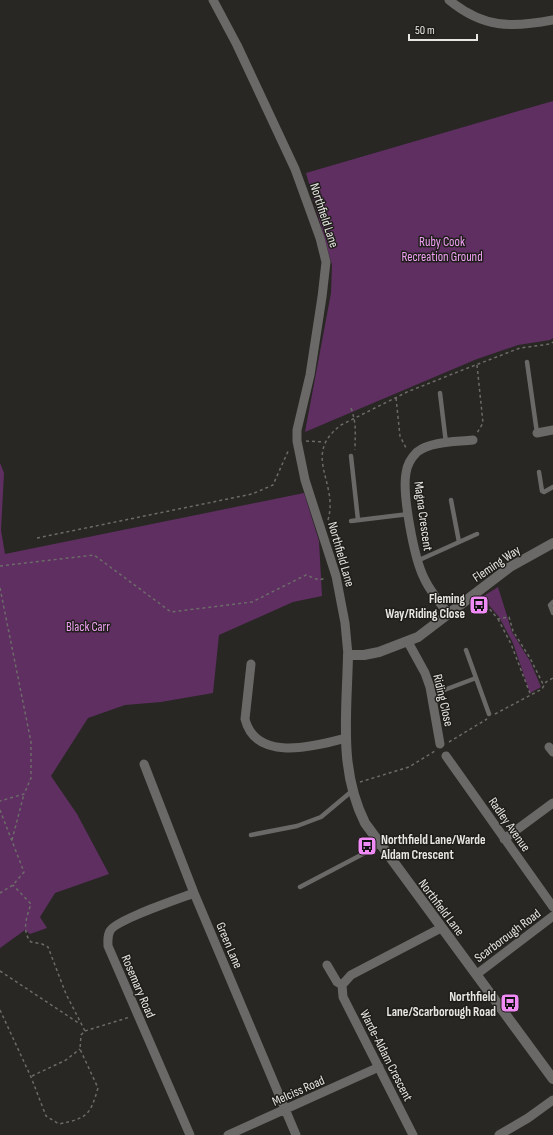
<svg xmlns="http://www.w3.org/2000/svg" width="553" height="1135" font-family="'Sofia Sans Condensed',sans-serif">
  <rect width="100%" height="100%" fill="#282723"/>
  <path fill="#5f2f62" d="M553,101V338L550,340L518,345L477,359L305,432L331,293L332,265L306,173Z
    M0,463L4,473L1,530L5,554L304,493L319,541L322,596L293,602L219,635L213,693L161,702L125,705L88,718L51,776L77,814L109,874L55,893L40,917L47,928L30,934L25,930L0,948Z
    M498,587L512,632L530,661L541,687L530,693L513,643L499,617L482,597Z"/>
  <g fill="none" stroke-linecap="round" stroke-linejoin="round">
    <path stroke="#6c6b68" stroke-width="1.5" stroke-dasharray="3 3" stroke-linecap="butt" d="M477,365L483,423L477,433
      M396,398L400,436L407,450
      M351,408C357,425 355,433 355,450
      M306,441L324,442
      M328,520C339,482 301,455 341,425L407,392L460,371L520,348L550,344L553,342
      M37,538L252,494L273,485L289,449
      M0,566L94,555L171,612L252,602L306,575L319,580L326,578
      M0,588L31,742V778L24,794L0,801
      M482,600L498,619L509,617L513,631L530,658L544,686
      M498,619L511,644L531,696
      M495,714L542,689L546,682L553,678
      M449,742L487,719
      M360,782L409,767L435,751
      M0,810L24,872L13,885L0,893
      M12,840L24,794
      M0,971L80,1024
      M0,1010L31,1077L46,1116L59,1124C88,1118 90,1115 98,1088L80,1049L81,1035L85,1031L66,994L48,947L42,944L31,942C21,931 27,916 31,904L13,885
      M85,1031L130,1017
      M32,1076L66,1060L80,1049"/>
    <path stroke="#6a6967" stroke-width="4.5" d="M527,362L537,433
      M440,393L446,443
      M351,456L358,520
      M539,472L542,491L544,492L553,487
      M451,500L459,542
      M351,521L409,514
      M417,561L477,534
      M553,602L550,605L553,613
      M466,650L489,714
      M431,695L476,678
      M251,835L297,826L321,817L352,791
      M300,887L380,845"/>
    <path stroke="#6a6967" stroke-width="9" d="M213,0L237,45L295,169L320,238L326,262L322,297L310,375L297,430V441L305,480L336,576L345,623L348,655
      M449,0C483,28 511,28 553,20
      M537,433L553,430
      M448,613C439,602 430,591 424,578C414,558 402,494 406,473C407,465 411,458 417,452C431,441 457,442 473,440
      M408,642L425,673L430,687L440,744
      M251,664L245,719C256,763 315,746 346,738
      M549,747L553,752
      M446,756L553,907
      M144,764L194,893L296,1135
      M504,839L553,803
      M327,965L337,982L342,985
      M477,974L553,916
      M190,1135L108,946C108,941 107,936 110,931C115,920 179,899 194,893
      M228,1135L379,1067
      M413,1135L343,997L342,985L351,975L441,928
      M499,1135L528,1118L553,1100"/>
    <path stroke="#6a6967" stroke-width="10" d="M553,543L510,567L418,637L379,652L364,655H348C347,713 338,769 365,823L553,1079"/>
  </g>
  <defs>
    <g id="bus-square" transform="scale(1)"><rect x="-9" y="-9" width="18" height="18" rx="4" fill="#f08bf5" stroke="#1f1e1a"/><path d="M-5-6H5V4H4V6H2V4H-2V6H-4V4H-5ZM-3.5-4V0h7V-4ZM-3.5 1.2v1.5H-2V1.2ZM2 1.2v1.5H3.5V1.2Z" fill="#111"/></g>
  </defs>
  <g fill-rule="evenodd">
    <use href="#bus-square" x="479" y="605"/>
    <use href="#bus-square" x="367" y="846"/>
    <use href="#bus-square" x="510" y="1003"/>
  </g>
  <g text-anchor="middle" stroke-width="3" stroke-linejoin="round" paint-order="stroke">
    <g font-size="13" fill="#e7e6e3" stroke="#1f1e1a">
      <text transform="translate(325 215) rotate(72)" y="5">Northfield Lane</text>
      <text transform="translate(424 516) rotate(82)" y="5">Magna Crescent</text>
      <text transform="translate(342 554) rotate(74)" y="5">Northfield Lane</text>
      <text transform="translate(496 563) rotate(-34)" y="5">Fleming Way</text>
      <text transform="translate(444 700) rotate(77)" y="5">Riding Close</text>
      <text transform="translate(510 824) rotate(55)" y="5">Radley Avenue</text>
      <text transform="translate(442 907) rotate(53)" y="5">Northfield Lane</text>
      <text transform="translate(507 935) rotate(-37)" y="5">Scarborough Road</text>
      <text transform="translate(230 945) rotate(67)" y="5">Green Lane</text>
      <text transform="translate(139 986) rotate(67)" y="5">Rosemary Road</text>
      <text transform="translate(387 1055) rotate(63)" y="5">Warde-Aldam Crescent</text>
      <text transform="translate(298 1090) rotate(-24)" y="5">Melciss Road</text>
    </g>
    <g font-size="13" fill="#efa0f3" stroke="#1f1e1a">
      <text x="442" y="246">Ruby Cook<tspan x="442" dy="15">Recreation Ground</tspan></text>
      <text x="88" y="631">Black Carr</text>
    </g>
    <g font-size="13" font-weight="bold" fill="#e7e6e3" stroke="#1f1e1a" text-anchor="end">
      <text x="465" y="603">Fleming<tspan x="465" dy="15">Way/Riding Close</tspan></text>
      <text x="381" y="844" text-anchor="start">Northfield Lane/Warde<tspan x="381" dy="15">Aldam Crescent</tspan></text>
      <text x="496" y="1001">Northfield<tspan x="496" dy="15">Lane/Scarborough Road</tspan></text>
    </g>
  </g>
  <path d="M409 34v6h68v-6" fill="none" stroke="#e7e6e3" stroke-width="2"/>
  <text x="415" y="34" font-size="12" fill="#e7e6e3" stroke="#1f1e1a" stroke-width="3" paint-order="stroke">50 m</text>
</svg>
